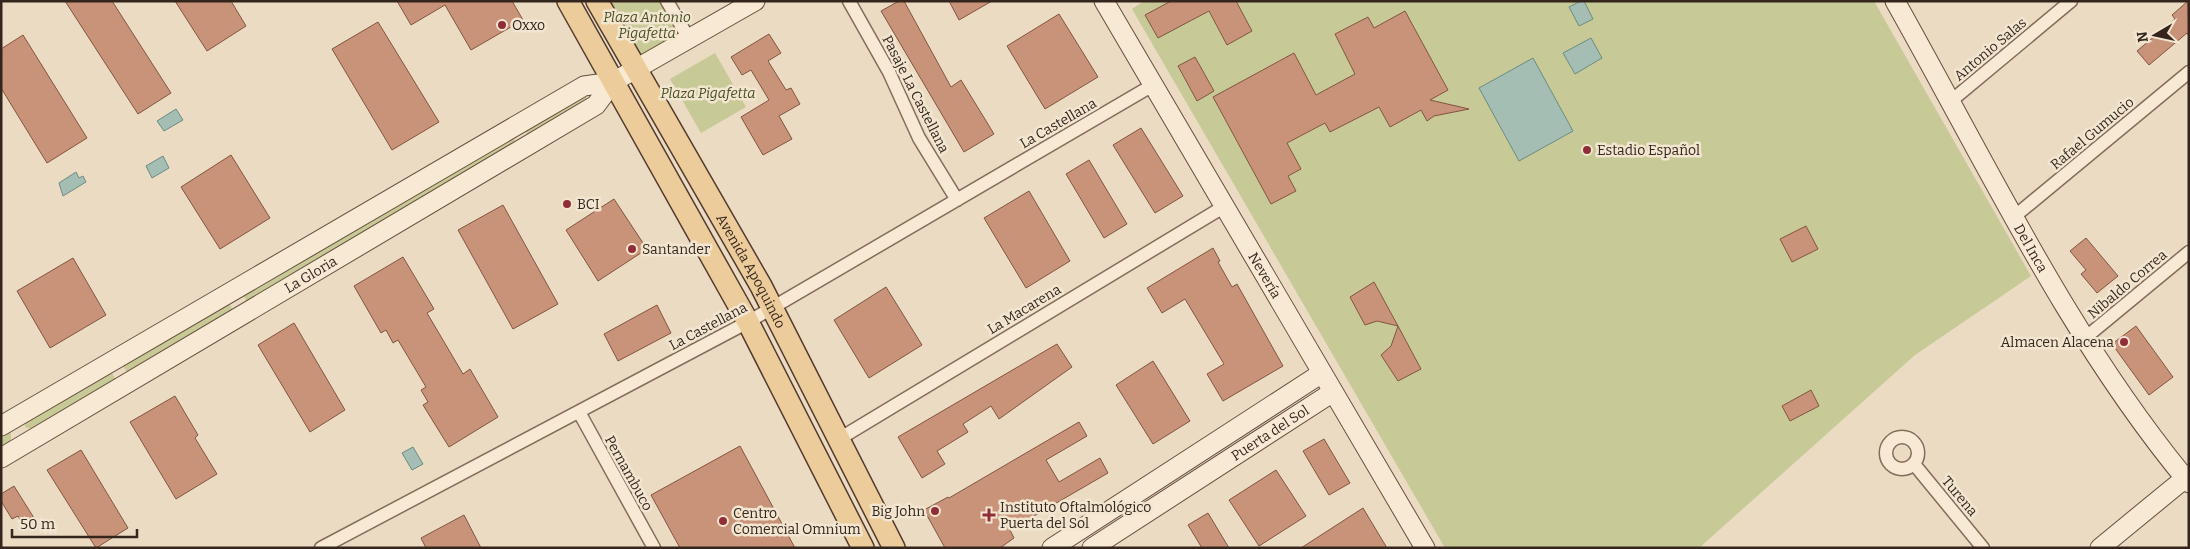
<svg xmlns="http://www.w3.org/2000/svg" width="2190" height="549" font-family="Bitter,serif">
  <rect width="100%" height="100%" fill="#ebdbc2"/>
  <path fill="#c7c996" d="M605,1H660L676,28L674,37L644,55L635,51Z
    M1144,1H1874L2031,276L1915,355L1699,548H1445L1132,9Z
    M715,53L746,107L701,133L670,79Z
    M583,91L588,101L529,137L523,127Z
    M512,134L516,144L247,302L242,293Z
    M228,301L233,310L127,372L121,363Z
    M110,370L116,380L31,429L25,427V419Z
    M5,431L11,433V443L1,448V434Z"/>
  <path fill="#a4beb4" stroke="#6c8b81" d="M1581,1H1584L1593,19L1579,26L1569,7Z
    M1591,38L1602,58L1575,74L1563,53Z
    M1533,58L1573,131L1519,161L1479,88Z
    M176,109L183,120L164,131L157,121Z
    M163,156L169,168L152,178L146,166Z
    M76,172L79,178L83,176L86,182L63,196L59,183Z
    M413,447L423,464L412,470L402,453Z"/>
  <path fill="#c89379" stroke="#825541" d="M65,1H112L171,93L138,114Z
    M175,1H231L246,26L207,51Z
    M397,1H512L523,20L471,50L445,5L411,25Z
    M899,1H904L951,87L961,80L994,134L964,152L881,11Z
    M949,1H992L959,20Z
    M1171,1H1236L1252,31L1227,45L1209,11L1158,38L1145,15Z
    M2188,1L2189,36L2187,33L2149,65L2137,51L2175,19L2172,15Z
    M1405,11L1448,90L1430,100L1469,109L1434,116L1427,121L1421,110L1390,127L1379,107L1330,132L1325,123L1287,143L1301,169L1288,176L1296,191L1271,204L1213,97L1294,53L1316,95L1355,74L1335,34L1368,17L1374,28Z
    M1059,14L1098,77L1045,109L1007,46Z
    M378,22L439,122L392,150L332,49Z
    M769,34L781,53L768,61L786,90L791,88L800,104L779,116L792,139L763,155L741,117L769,100L751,70L742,75L731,57Z
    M23,35L87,138L47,163L1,88V49Z
    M1195,57L1214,91L1197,101L1178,66Z
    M1141,128L1183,196L1155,213L1113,145Z
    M231,155L270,218L220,249L181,187Z
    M1089,160L1127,224L1104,238L1066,174Z
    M1029,191L1070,261L1026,288L984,218Z
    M614,199L647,249L598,281L566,230Z
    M503,205L558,304L513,329L458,230Z
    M1806,226L1818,249L1792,262L1780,239Z
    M2086,238L2118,276L2097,293L2081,274L2086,270L2070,251Z
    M1213,248L1220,261L1218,262L1232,287L1237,284L1283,366L1223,401L1207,374L1224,364L1185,299L1162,313L1147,288Z
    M403,257L434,309L427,313L463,374L470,369L498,417L449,447L423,405L428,402L421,390L426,387L398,340L393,343L386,330L381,333L354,286Z
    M73,258L106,315L50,348L17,291Z
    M1374,282L1398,326L1377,321L1365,325L1350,297Z
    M886,287L922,345L869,378L834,320Z
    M657,305L671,333L618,361L604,334Z
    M294,323L345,410L310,432L258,345Z
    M1398,326L1421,369L1398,381L1381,355L1391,346Z
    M2136,326L2173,377L2149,395L2112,344Z
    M1057,344L1072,367L999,419L991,406L963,424L968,432L937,451L945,464L922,478L898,437Z
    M1153,361L1190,421L1153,444L1116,385Z
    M1811,390L1819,406L1790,421L1782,406Z
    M175,396L198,435L195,438L217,474L176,499L130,422Z
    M1079,422L1087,436L1046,460L1059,482L1100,458L1108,473L1010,530L1014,538L1000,548H945L924,510L948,497L949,498Z
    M1324,439L1350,483L1329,495L1303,451Z
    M740,446L795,548H680L651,495Z
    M81,450L128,528L96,548L47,470Z
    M1276,470L1306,516L1259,546L1229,500Z
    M14,486L34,518L23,525L18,516L12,519L1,501V494Z
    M1363,508L1387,548H1301Z
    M1208,513L1229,548H1202L1188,525Z
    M464,515L481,548H426L421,538Z"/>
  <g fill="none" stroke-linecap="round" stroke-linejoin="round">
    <g stroke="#846c5a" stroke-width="15">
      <path id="street" d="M667,1L689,39
        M849,1L889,72L919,138L957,200
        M1951,101L2071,1
        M2015,216L2189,72
        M2085,338L2189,252
        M579,412L654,548
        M1886 453a16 16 0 1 1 32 0a16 16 0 1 1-32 0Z
        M839,439L1225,206
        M1914,464L1983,548
        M321,548L748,322L1153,85"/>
    </g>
    <g stroke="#664e3d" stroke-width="21">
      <g id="secondary">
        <path id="s1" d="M1104,1L1425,548"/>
        <path id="s2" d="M1895,1C1987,164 2069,339 2189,483"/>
        <path d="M1,426L584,86L613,82L755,1"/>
        <path id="s3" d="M1,458L596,105L613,82"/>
        <path d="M1052,548L1322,373"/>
        <path id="s4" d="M1092,548L1333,392"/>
        <path d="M2100,548L2189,475"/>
      </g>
    </g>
    <g stroke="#523b2e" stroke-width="24">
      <g id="primary">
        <path d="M568,1L748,322L863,548"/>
        <path id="s5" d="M597,1L761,286L894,548"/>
      </g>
    </g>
    <use href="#street" stroke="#f7e9d4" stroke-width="12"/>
    <use href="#secondary" stroke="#f7e9d4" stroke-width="19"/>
    <use href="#primary" stroke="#edcc9b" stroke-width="21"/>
  </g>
  <g fill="#902d37" stroke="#f3e6d1" stroke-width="2">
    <circle cx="502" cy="25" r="5"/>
    <circle cx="1587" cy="150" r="5"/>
    <circle cx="567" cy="204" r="5"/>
    <circle cx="632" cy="249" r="5"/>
    <circle cx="2124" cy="342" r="5"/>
    <circle cx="935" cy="511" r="5"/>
    <path d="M986.5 507.5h5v5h5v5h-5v5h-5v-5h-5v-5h5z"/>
    <circle cx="723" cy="521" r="5"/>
  </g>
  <g text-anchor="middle" stroke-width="5" stroke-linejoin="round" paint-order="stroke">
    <g font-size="14" font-style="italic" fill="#495025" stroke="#f3e6d1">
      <text x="647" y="22">Plaza Antonio<tspan x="647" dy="16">Pigafetta</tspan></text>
      <text x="708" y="98">Plaza Pigafetta</text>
    </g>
    <g font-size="14" fill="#35261d" stroke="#f3e6d1" text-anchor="start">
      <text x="512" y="30">Oxxo</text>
      <text x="1597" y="155">Estadio Español</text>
      <text x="577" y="209">BCI</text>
      <text x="642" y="254">Santander</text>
      <text x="2114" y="347" text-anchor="end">Almacen Alacena</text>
      <text x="1000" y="512">Instituto Oftalmológico<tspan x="1000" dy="16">Puerta del Sol</tspan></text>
      <text x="925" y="516" text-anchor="end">Big John</text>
      <text x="733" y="518">Centro<tspan x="733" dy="16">Comercial Omnium</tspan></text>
    </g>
    <g font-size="14" fill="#35261d" stroke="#f3e6d1">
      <text transform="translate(1990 49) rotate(-40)" y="5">Antonio Salas</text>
      <text transform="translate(916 94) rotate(63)" y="5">Pasaje La Castellana</text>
      <text transform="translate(1058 123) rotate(-30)" y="5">La Castellana</text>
      <text transform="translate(2092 133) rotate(-40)" y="5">Rafael Gumucio</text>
      <text dy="5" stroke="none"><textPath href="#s2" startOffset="282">Del Inca</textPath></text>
      <text dy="5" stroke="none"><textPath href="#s5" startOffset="311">Avenida Apoquindo</textPath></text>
      <text dy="5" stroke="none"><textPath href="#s3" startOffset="360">La Gloria</textPath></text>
      <text dy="5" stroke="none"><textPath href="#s1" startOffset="318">Nevería</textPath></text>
      <text transform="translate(2127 284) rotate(-40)" y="5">Nibaldo Correa</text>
      <text transform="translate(1024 309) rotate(-31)" y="5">La Macarena</text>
      <text transform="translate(708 326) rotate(-28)" y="5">La Castellana</text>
      <text dy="5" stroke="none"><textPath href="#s4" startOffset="212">Puerta del Sol</textPath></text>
      <text transform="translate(629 473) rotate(61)" y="5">Pernambuco</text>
      <text transform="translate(1960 496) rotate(50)" y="5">Turena</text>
    </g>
  </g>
  <rect width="2190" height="549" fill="none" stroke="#35261d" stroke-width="5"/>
  <g transform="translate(2155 35) rotate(261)" stroke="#f3e6d1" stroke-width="4" paint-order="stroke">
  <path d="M0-4L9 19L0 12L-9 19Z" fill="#35261d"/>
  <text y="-8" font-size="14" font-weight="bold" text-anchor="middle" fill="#35261d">N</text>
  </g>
  <path d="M12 529v8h125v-8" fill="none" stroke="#35261d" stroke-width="2.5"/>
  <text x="20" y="529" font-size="15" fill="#35261d" stroke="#f3e6d1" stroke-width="4" paint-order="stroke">50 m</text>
</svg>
